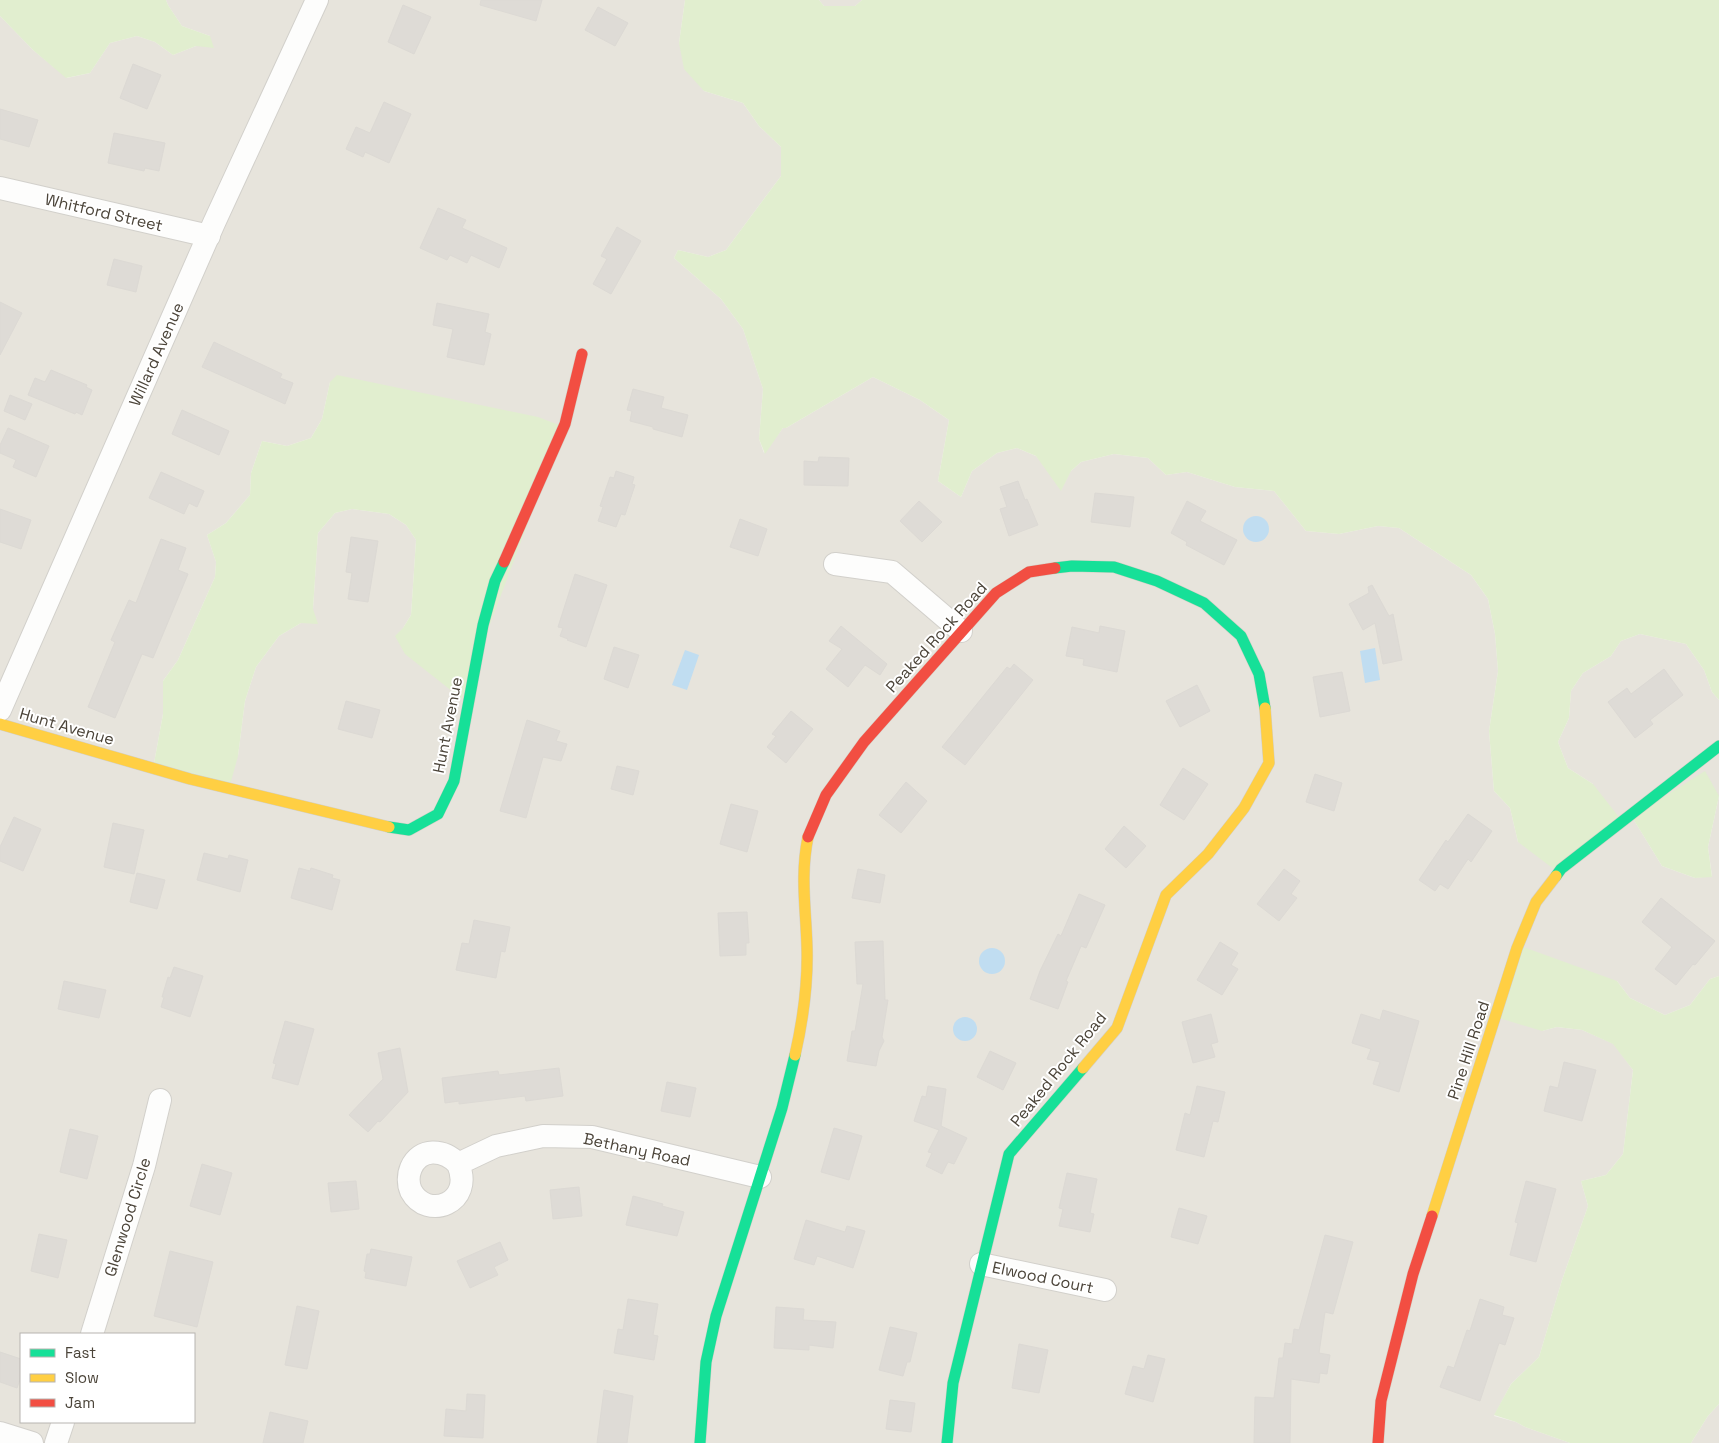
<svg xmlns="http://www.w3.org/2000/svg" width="1719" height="1443" font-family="'Space Grotesk',sans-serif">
<rect width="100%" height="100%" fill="#f4f2ee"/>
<!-- residential -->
<g fill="#e7e4dc" fill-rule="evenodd">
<path d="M 166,0 L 685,0 L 679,43 L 704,91 L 743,103 L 759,126 L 781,147 L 781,176 L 726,250 L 708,257 L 678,250 L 674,258 L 721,299 L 743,329 L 763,389 L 759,439 L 764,453 L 783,428 L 786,428 L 873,377 L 920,400 L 949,420 L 938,481 L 961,497 L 972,471 L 997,453 L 1017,448 L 1071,471 L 1081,462 L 1114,454 L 1148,458 L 1166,475 L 1187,472 L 1235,487 L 1274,491 L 1306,531 L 1339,534 L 1378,526 L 1399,528 L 1471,575 L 1488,599 L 1495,634 L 1498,671 L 1489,731 L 1494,791 L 1510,808 L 1518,842 L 1593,784 L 1568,768 L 1558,742 L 1569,718 L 1571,691 L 1583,673 L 1611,656 L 1621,641 L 1640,634 L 1686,644 L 1704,670 L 1712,692 L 1719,700 L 1719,976 L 1710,979 L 1690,1005 L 1665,1015 L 1630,998 L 1617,981 L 1542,1031 L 1557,1027 L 1582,1030 L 1614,1044 L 1633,1070 L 1623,1154 L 1606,1175 L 1581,1181 L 1588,1206 L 1562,1280 L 1539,1357 L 1511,1384 L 1494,1416 L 1516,1422 L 1525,1427 L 1570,1443 L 0,1443 L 0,16 L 33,50 L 67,78 L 90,73 L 110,43 L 137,36 L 155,42 L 173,55 L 196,46 L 210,36 L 182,26 L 168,5 ZM 330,382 L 526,511 L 403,628 L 411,615 L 416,540 L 406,525 L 389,514 L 352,509 L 335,513 L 318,533 L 313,609 L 301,623 L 279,636 L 256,667 L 245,701 L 238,756 L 154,763 L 163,714 L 163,681 L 178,660 L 215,577 L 216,562 L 207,535 L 226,523 L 250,495 L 251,473 L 262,441 L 287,446 L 311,438 L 322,419 ZM 1719,796 L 1708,847 L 1712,876 L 1695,878 L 1662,866 L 1632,817 ZM 21,1334 L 194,1334 L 194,1422 L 21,1422 Z"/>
<path d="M 819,0 L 862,0 L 855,6 L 824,6 Z"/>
<path d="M 1719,1404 L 1719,1443 L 1691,1443 L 1708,1416 Z"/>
</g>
<!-- green -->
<g fill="#e1eecf">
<path d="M 0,0 L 166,0 L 168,5 L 182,26 L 210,36 L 214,48 L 196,46 L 173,55 L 155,42 L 137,36 L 110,43 L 90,73 L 66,78 L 33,50 L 0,16 Z"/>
<path d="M 685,0 L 819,0 L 824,6 L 855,6 L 862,0 L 1719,0 L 1719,700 L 1712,692 L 1704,670 L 1686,644 L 1640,634 L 1621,641 L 1611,656 L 1583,673 L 1571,691 L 1569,718 L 1558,742 L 1568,768 L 1593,784 L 1622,821 L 1555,870 L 1518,842 L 1510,808 L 1494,791 L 1489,731 L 1498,671 L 1495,634 L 1488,599 L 1471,575 L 1399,528 L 1378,526 L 1339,534 L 1306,531 L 1274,491 L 1235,487 L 1187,472 L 1166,475 L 1148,458 L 1114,454 L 1081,462 L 1071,471 L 1061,491 L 1036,456 L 1017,448 L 997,453 L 972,471 L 961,497 L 938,481 L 949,420 L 920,400 L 873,377 L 786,428 L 783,428 L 765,454 L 759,439 L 763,389 L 743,329 L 721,299 L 674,258 L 678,250 L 708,257 L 726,250 L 781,176 L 781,147 L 759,126 L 743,103 L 704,91 L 684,69 L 679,43 Z"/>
<path d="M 337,375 L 538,417 L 564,427 L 462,699 L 405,654 L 395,636 L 403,628 L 411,615 L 416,540 L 406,525 L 389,514 L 352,509 L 335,513 L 318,533 L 313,609 L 318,624 L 301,623 L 279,636 L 256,667 L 245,701 L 238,756 L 230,785 L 154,763 L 163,714 L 163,681 L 178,660 L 215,577 L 216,562 L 207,535 L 226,523 L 250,495 L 251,473 L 262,441 L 287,446 L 311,438 L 322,419 L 330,382 Z"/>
<path d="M 1705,771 L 1719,796 L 1708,847 L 1712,877 L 1695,878 L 1662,866 L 1632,817 Z"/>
<path d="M 1523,947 L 1617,981 L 1630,998 L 1665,1015 L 1690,1005 L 1710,979 L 1719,976 L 1719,1404 L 1708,1416 L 1691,1443 L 1570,1443 L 1525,1427 L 1516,1422 L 1494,1415 L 1511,1384 L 1539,1357 L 1562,1280 L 1588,1206 L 1581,1181 L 1606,1175 L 1623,1154 L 1633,1070 L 1613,1044 L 1582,1030 L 1557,1027 L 1542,1031 L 1496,1017 Z"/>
</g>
<!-- water -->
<g fill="#c0ddf1">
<circle cx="1256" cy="529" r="13"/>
<path d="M 1375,648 L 1380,680 L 1365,683 L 1360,651 Z"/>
<path d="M 685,650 L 699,655 L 687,690 L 672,685 Z"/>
<circle cx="992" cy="961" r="13"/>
<circle cx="965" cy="1029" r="12"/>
</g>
<!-- building -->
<g fill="#dedbd6" stroke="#dcd9d4">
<path d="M 481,0 L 542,0 L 536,21 L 480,5 Z"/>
<path d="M 403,5 L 431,17 L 414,54 L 388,42 Z"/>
<path d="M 598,7 L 628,23 L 615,46 L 585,30 Z"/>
<path d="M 133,64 L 161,75 L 147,109 L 120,98 Z"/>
<path d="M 384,102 L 411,114 L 389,163 L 365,152 L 363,157 L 346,149 L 356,127 L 370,133 Z"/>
<path d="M 0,109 L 38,120 L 29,147 L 0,139 Z"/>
<path d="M 114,133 L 165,143 L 159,171 L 145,168 L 144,171 L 108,163 Z"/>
<path d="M 438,208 L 466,220 L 462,228 L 507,248 L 499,268 L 471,255 L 467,263 L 450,255 L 447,260 L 420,248 Z"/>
<path d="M 617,227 L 641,241 L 611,294 L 593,284 L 607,259 L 601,256 Z"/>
<path d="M 114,259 L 142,266 L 136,292 L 107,285 Z"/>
<path d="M 0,302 L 22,313 L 0,355 Z"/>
<path d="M 437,303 L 489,314 L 485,332 L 491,334 L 484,365 L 447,357 L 453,329 L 433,325 Z"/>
<path d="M 214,342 L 282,374 L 280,378 L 293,383 L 285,404 L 202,367 Z"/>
<path d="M 51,370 L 87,385 L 86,387 L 92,390 L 82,415 L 76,412 L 75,414 L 28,395 L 35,378 L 45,382 Z"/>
<path d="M 633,389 L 664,397 L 661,408 L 688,415 L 682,437 L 653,429 L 653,427 L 630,421 L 632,411 L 627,410 Z"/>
<path d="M 10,395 L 32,404 L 25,420 L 4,411 Z"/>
<path d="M 182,410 L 229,431 L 219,455 L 172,434 Z"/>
<path d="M 8,428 L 49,446 L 36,477 L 13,467 L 16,460 L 0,453 L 0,445 Z"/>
<path d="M 819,457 L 849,458 L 848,486 L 804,485 L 804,461 L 818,462 Z"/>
<path d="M 616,471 L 634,477 L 632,484 L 635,485 L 625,515 L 621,514 L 616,527 L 598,521 L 603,507 L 600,506 L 610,477 L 614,478 Z"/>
<path d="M 161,472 L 204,491 L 197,507 L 189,503 L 184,514 L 149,498 Z"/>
<path d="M 1018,481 L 1025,500 L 1027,499 L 1038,525 L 1009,536 L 1000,509 L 1007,507 L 1000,487 Z"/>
<path d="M 1095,493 L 1134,497 L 1130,527 L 1091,522 Z"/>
<path d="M 919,501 L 942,522 L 922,542 L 900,521 Z"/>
<path d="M 1187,501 L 1206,511 L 1200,521 L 1237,540 L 1224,565 L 1186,545 L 1187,542 L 1171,533 Z"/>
<path d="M 0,509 L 31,520 L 21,549 L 0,542 Z"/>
<path d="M 740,519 L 767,529 L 758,556 L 730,547 Z"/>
<path d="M 351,537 L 378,541 L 368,602 L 348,599 L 352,573 L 346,572 Z"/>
<path d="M 161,539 L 186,548 L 178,570 L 188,574 L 153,658 L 142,654 L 115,718 L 88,707 L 115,642 L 111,640 L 129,600 L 136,603 Z"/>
<path d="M 575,574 L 607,585 L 586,647 L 567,640 L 568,639 L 560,636 L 563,628 L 558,627 Z"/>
<path d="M 1372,585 L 1389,616 L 1393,614 L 1402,660 L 1383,664 L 1375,623 L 1363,630 L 1349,604 L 1369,593 L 1368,587 Z"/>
<path d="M 841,626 L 887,664 L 880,675 L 865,665 L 848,687 L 826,669 L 842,649 L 829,641 Z"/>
<path d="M 1100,626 L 1125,631 L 1117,672 L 1083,665 L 1084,659 L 1066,656 L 1072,627 L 1099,633 Z"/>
<path d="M 614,647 L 639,655 L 628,688 L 604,679 Z"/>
<path d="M 1014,664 L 1033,680 L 965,765 L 942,747 L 1007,667 L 1010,669 Z"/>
<path d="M 1664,669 L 1683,695 L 1650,720 L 1653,724 L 1635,738 L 1608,702 L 1627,688 L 1631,694 Z"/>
<path d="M 1342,672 L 1350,711 L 1320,717 L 1313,677 Z"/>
<path d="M 1197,685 L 1210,711 L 1180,727 L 1166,701 Z"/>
<path d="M 346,701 L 380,710 L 372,738 L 338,729 Z"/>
<path d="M 791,711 L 813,729 L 786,763 L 767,747 L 776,736 L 772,734 Z"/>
<path d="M 527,720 L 560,731 L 556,741 L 567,744 L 561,761 L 543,757 L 526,818 L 500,811 Z"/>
<path d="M 617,766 L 639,771 L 633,795 L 611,789 Z"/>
<path d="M 1183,768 L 1208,784 L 1184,820 L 1160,805 Z"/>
<path d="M 1315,774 L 1342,783 L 1334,811 L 1306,802 Z"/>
<path d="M 906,782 L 927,801 L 901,833 L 879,815 Z"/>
<path d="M 731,804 L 758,811 L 747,852 L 720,844 Z"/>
<path d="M 1468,814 L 1492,831 L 1471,862 L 1468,859 L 1448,889 L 1440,884 L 1435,891 L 1419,880 L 1446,840 L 1448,842 Z"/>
<path d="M 14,817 L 41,829 L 23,871 L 0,861 L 0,847 Z"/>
<path d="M 113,823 L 144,830 L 134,874 L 104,867 Z"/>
<path d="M 1124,826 L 1146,846 L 1126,868 L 1105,849 Z"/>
<path d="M 204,853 L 228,859 L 229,855 L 248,860 L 240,892 L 197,880 Z"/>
<path d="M 299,868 L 310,871 L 311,868 L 333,875 L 332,878 L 340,880 L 332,910 L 291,898 Z"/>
<path d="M 858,869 L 885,875 L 880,903 L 852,898 Z"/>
<path d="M 1284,869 L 1300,881 L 1291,894 L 1297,898 L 1279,921 L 1257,904 Z"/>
<path d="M 137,873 L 165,880 L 157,909 L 130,902 Z"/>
<path d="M 1079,894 L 1105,905 L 1086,948 L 1081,946 L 1066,981 L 1068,982 L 1058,1009 L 1030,999 L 1040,971 L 1058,934 L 1061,936 Z"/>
<path d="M 1661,898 L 1715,941 L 1695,965 L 1693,964 L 1676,985 L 1655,969 L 1672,947 L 1642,922 Z"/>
<path d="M 747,912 L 749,943 L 746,943 L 746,955 L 720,956 L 718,913 Z"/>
<path d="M 474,920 L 510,927 L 505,952 L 501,951 L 496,978 L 456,970 L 462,943 L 469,944 Z"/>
<path d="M 883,941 L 885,1000 L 888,1000 L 882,1037 L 884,1041 L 879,1051 L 876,1066 L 847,1061 L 852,1031 L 855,1031 L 863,984 L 857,984 L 855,942 Z"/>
<path d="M 1220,942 L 1238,953 L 1231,965 L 1238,969 L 1222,995 L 1197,980 Z"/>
<path d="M 174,967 L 203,976 L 190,1017 L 161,1007 L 164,997 L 162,997 L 168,977 L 170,978 Z"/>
<path d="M 64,981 L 106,990 L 99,1018 L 58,1009 Z"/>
<path d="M 1383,1010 L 1419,1021 L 1399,1092 L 1373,1084 L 1380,1062 L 1367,1059 L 1371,1049 L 1352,1043 L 1361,1014 L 1380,1020 Z"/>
<path d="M 1211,1014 L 1218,1042 L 1211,1044 L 1215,1057 L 1193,1063 L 1182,1022 Z"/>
<path d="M 285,1021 L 314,1029 L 298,1085 L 272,1078 L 276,1064 L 273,1063 Z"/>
<path d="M 400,1048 L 408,1092 L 380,1122 L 378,1121 L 368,1132 L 349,1115 L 383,1079 L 378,1053 Z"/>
<path d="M 990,1051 L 1016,1063 L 1003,1090 L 977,1077 Z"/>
<path d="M 1564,1062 L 1596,1070 L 1582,1121 L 1544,1111 L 1550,1086 L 1558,1088 Z"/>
<path d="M 559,1068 L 563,1096 L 526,1101 L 525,1096 L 459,1104 L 459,1101 L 445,1103 L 442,1078 L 498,1071 L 499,1075 Z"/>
<path d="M 667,1082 L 696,1088 L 690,1117 L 661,1111 Z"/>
<path d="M 928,1086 L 946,1089 L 941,1126 L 967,1138 L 954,1164 L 948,1162 L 942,1174 L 926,1166 L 932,1153 L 928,1152 L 939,1130 L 914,1121 L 922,1096 L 926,1097 Z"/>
<path d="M 1197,1086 L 1225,1092 L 1218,1122 L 1213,1121 L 1204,1157 L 1176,1150 L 1185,1113 L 1190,1115 Z"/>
<path d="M 834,1128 L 862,1136 L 849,1180 L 821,1172 Z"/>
<path d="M 70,1129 L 98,1136 L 87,1179 L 60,1172 Z"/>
<path d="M 202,1164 L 232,1173 L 220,1215 L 190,1206 Z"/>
<path d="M 1067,1173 L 1097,1179 L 1090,1213 L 1094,1214 L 1090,1232 L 1059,1226 L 1063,1209 L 1059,1208 Z"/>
<path d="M 356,1181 L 359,1209 L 331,1212 L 328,1183 Z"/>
<path d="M 1526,1181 L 1556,1189 L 1536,1262 L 1510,1255 L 1518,1223 L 1515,1222 Z"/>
<path d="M 579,1187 L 582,1216 L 553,1219 L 550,1190 Z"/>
<path d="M 633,1196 L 663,1204 L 662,1206 L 684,1212 L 677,1236 L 626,1225 Z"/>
<path d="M 1179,1208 L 1207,1216 L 1198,1244 L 1171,1237 Z"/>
<path d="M 806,1220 L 845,1232 L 847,1226 L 865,1231 L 853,1268 L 817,1256 L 814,1265 L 794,1259 Z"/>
<path d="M 39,1234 L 67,1240 L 58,1278 L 31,1271 Z"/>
<path d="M 1325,1235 L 1353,1242 L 1333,1314 L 1325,1312 L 1319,1353 L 1330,1355 L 1327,1374 L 1320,1373 L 1319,1383 L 1291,1379 L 1290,1443 L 1254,1443 L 1255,1397 L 1274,1398 L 1279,1358 L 1283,1358 L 1285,1343 L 1292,1344 L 1294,1329 L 1299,1330 Z"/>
<path d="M 500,1242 L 508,1260 L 494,1267 L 498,1275 L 470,1288 L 457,1261 Z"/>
<path d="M 371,1249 L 412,1257 L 406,1286 L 365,1278 L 366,1272 L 364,1271 L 367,1254 L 370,1254 Z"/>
<path d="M 170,1251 L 213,1262 L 197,1327 L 154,1316 Z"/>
<path d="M 628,1299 L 658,1304 L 653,1335 L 658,1336 L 654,1360 L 614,1353 L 618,1329 L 623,1330 Z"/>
<path d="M 1480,1299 L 1504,1307 L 1502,1315 L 1514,1318 L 1505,1345 L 1499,1343 L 1480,1401 L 1440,1387 L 1448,1366 L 1454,1368 L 1467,1330 L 1470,1331 Z"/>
<path d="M 297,1306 L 319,1311 L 307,1369 L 285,1365 Z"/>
<path d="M 776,1307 L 804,1309 L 803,1320 L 836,1322 L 833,1348 L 809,1345 L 809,1350 L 774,1348 Z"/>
<path d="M 890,1327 L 917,1333 L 910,1362 L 907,1362 L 903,1376 L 879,1370 Z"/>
<path d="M 1019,1344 L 1048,1350 L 1039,1393 L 1012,1388 Z"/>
<path d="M 0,1352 L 21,1359 L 21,1377 L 17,1388 L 0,1382 Z"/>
<path d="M 1148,1355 L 1165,1359 L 1153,1402 L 1125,1394 L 1133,1366 L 1144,1369 Z"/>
<path d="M 604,1390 L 633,1396 L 627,1443 L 597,1443 Z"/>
<path d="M 467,1394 L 485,1395 L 483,1438 L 444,1436 L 446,1409 L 466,1411 Z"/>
<path d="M 890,1400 L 915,1403 L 911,1432 L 886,1429 Z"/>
<path d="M 270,1412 L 308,1421 L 303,1443 L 263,1443 Z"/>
</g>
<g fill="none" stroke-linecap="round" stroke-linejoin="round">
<!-- street casing -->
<g stroke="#d2d0cb" stroke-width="24">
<g id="street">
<path d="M 0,188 L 209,236"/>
<path d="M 835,564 L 892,572 L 961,631"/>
<path d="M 0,710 L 214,223 L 317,0"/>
<path d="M 458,1164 C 475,1203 427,1221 411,1191 C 408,1184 408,1175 411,1168 C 420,1147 444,1149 458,1164 L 496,1146 L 543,1136 L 592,1137 L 760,1177"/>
<path d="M 981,1264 L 1105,1290"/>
<path d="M 92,1334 L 144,1166 L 160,1100"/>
<path d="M 0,1433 L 32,1443"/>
<path d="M 56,1443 L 63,1422"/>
</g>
</g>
<!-- fast casing -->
<g stroke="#d3cfc5" stroke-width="12">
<g id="fast">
<path d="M 1055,568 L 1072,566 L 1114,567 L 1157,581 L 1204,603 L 1241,636 L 1259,674 L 1265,708"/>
<path d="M 389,827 L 409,830 L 438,814 L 454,781 L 483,625 L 495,581 L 504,562"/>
<path d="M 1556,876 L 1561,869 L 1719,746"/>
<path d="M 700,1443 L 706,1362 L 716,1316 L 782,1108 L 795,1055"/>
<path d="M 947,1443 L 953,1383 L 1009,1154 L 1083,1068"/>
</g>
</g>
<!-- slow casing -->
<g stroke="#d3cfc5" stroke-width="12">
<g id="slow">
<path d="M 0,724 L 190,779 L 389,827"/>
<path d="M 795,1055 C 803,1020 808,985 807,948 C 806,909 800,876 808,837"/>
<path d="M 1083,1068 L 1117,1028 L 1166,895 L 1208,854 L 1244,808 L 1269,763 L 1265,708"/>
<path d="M 1432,1216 L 1517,948 L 1536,902 L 1556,876"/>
</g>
</g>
<!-- jam casing -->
<g stroke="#d3cfc5" stroke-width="12">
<g id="jam">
<path d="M 504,562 L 565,424 L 582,354"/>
<path d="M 808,837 L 826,795 L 864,742 L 996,593 L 1029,572 L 1055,568"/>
<path d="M 1378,1443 L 1381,1401 L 1413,1274 L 1432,1216"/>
</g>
</g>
<!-- street -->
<use href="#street" stroke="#fdfdfc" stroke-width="22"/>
<!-- fast -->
<use href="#fast" stroke="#16e098" stroke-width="11"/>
<!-- slow -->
<use href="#slow" stroke="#ffcf43" stroke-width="11"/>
<!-- jam -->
<use href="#jam" stroke="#f24e42" stroke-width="11"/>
</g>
<g text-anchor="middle" stroke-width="4" stroke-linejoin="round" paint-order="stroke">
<!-- street labels -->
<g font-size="16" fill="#4b4439" stroke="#fff">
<text transform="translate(104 212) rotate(13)" y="6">Whitford Street</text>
<text transform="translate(156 354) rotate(-66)" y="6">Willard Avenue</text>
<text transform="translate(936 637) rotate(-48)" y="6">Peaked Rock Road</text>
<text transform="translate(447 725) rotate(-79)" y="6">Hunt Avenue</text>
<text transform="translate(67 726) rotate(16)" y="6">Hunt Avenue</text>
<text transform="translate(1468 1050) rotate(-72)" y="6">Pine Hill Road</text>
<text transform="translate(1058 1069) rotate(-51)" y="6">Peaked Rock Road</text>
<text transform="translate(637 1149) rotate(12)" y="6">Bethany Road</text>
<text transform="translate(127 1217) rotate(-73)" y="6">Glenwood Circle</text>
<text transform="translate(1043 1277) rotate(12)" y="6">Elwood Court</text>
</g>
</g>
<!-- legend -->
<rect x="20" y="1333" width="175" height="90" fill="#ffffff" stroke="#b7b4b0"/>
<rect x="30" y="1349" width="25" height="8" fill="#16e098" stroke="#b7b4b0"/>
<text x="65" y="1358" font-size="15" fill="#4b4439">Fast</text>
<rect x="30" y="1374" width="25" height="8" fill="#ffcf43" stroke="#b7b4b0"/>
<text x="65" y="1383" font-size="15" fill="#4b4439">Slow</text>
<rect x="30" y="1399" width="25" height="8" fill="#f24e42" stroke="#b7b4b0"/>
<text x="65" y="1408" font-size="15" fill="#4b4439">Jam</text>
</svg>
